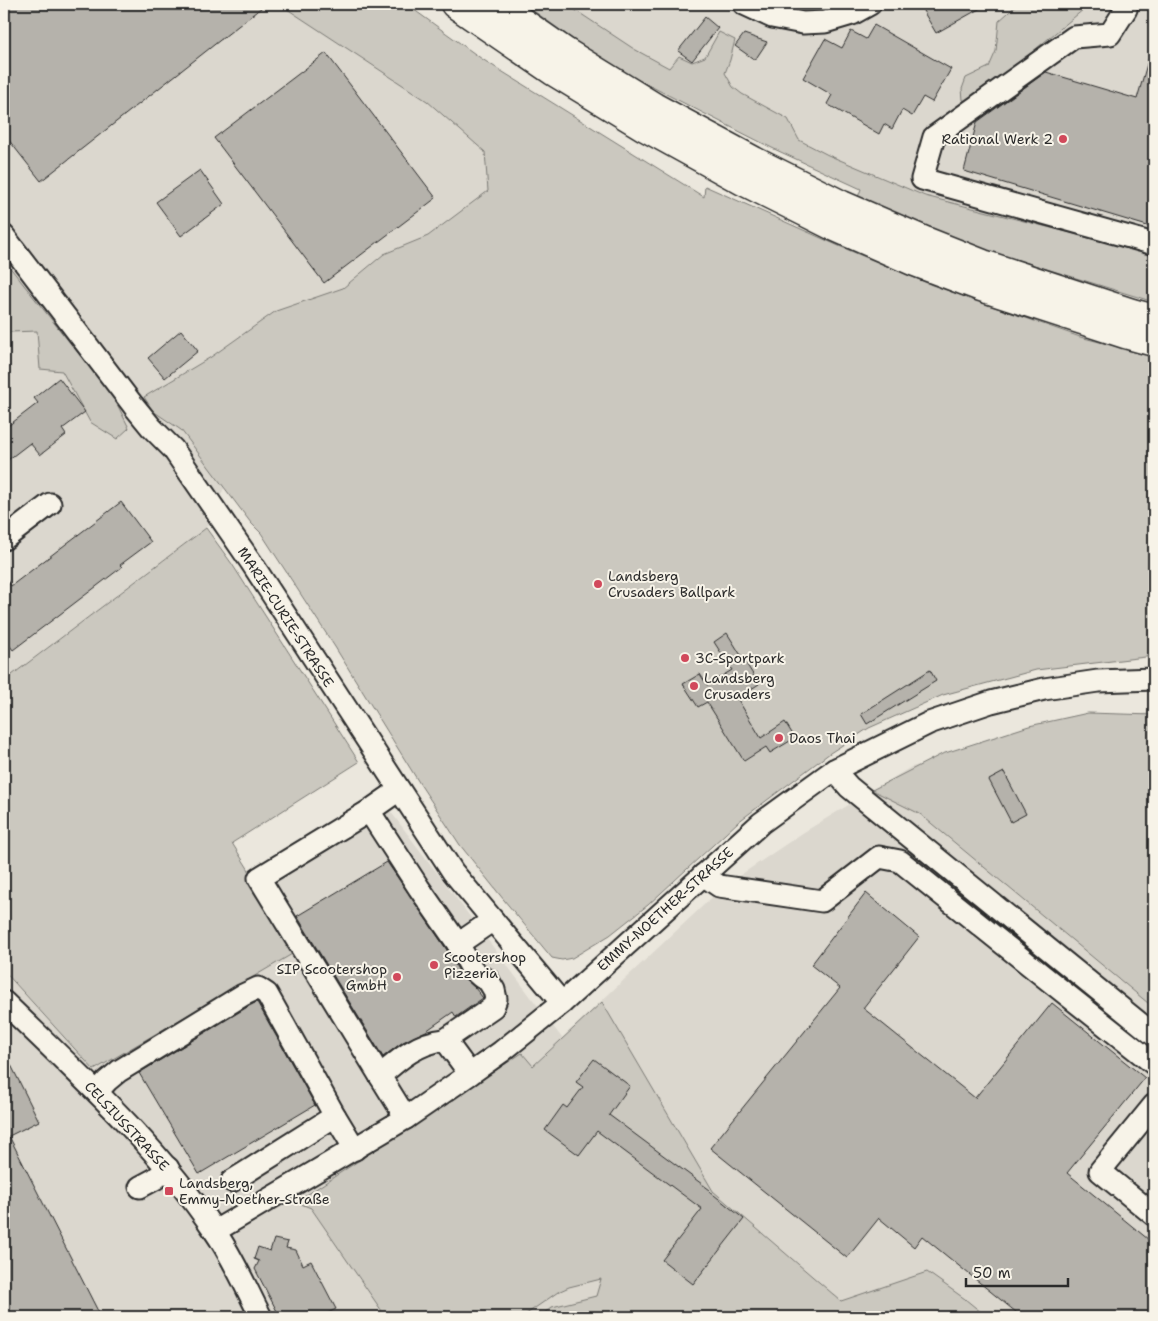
<svg xmlns="http://www.w3.org/2000/svg" width="1158" height="1321" font-family="'Shantell Sans',sans-serif">
<rect width="100%" height="100%" fill="#ebe7dd"/>
<filter id="ink" filterUnits="userSpaceOnUse"><feTurbulence type="fractalNoise" baseFrequency=".02" numOctaves="2"/><feDisplacementMap in="SourceGraphic" scale="10" xChannelSelector="R" yChannelSelector="G"/><feConvolveMatrix kernelMatrix="1 2 1 2 8 2 1 2 1" color-interpolation-filters="sRGB"/></filter>
<g filter="url(#ink)">
<!-- built -->
<g fill="#dbd7ce">
<path d="M 4,4 L 283,4 L 282,5 L 550,176 L 224,488 L 206,528 L 4,681 Z"/>
<path d="M 524,4 L 1154,4 L 1154,254 L 925,196 L 873,174 L 772,148 Z"/>
<path d="M 1151,712 L 1154,719 L 1154,1317 L 4,1317 L 4,972 L 94,1070 L 252,872 L 378,795 L 562,1038 L 723,887 L 804,832 L 911,767 Z"/>
</g>
<!-- green -->
<g fill="#cbc8bf" stroke="#7b7a75">
<path d="M 283,4 L 406,4 L 482,59 L 704,197 L 705,186 L 839,246 L 932,285 L 1080,337 L 1154,356 L 1154,656 L 1036,670 L 943,695 L 869,728 L 830,753 L 738,822 L 648,905 L 610,935 L 572,958 L 562,960 L 552,958 L 504,900 L 460,845 L 420,784 L 335,647 L 261,533 L 251,523 L 181,430 L 153,411 L 144,397 L 211,357 L 276,311 L 343,288 L 384,254 L 428,236 L 488,191 L 485,152 L 427,101 L 281,5 Z"/>
<path d="M 524,4 L 566,4 L 634,49 L 669,68 L 679,56 L 692,62 L 705,57 L 719,32 L 735,40 L 730,60 L 725,73 L 733,87 L 742,94 L 788,119 L 799,140 L 828,155 L 925,196 L 1154,254 L 1154,302 L 936,235 L 858,197 L 861,189 L 772,148 L 609,65 Z"/>
<path d="M 1018,4 L 1090,4 L 972,102 L 963,100 L 962,89 L 966,78 L 989,67 L 996,51 L 999,21 Z"/>
<path d="M 4,260 L 114,398 L 129,428 L 117,439 L 90,422 L 62,371 L 40,369 L 37,331 L 10,332 L 4,339 Z"/>
<path d="M 206,528 L 232,564 L 359,762 L 232,843 L 299,950 L 94,1070 L 4,971 L 4,681 Z"/>
<path d="M 1088,713 L 1154,715 L 1154,1008 L 920,814 L 872,790 L 942,754 L 1029,726 Z"/>
<path d="M 602,1002 L 713,1191 L 841,1301 L 927,1272 L 965,1299 L 987,1317 L 539,1317 L 552,1307 L 596,1296 L 601,1279 L 569,1287 L 558,1292 L 522,1317 L 386,1317 L 311,1208 L 301,1204 L 299,1200 L 522,1053 L 533,1066 Z"/>
</g>
<!-- building -->
<g fill="#b5b2ab" stroke="#2b2b2b">
<path d="M 4,4 L 266,4 L 41,181 L 4,134 Z"/>
<path d="M 919,4 L 988,4 L 936,33 Z"/>
<path d="M 705,17 L 718,28 L 692,61 L 678,51 Z"/>
<path d="M 874,25 L 951,69 L 932,102 L 923,97 L 912,116 L 902,110 L 892,129 L 884,124 L 879,134 L 827,104 L 832,95 L 803,78 L 825,39 L 842,48 L 851,31 L 866,39 Z"/>
<path d="M 744,34 L 767,42 L 755,60 L 735,46 Z"/>
<path d="M 1151,50 L 1154,51 L 1154,228 L 964,171 L 977,122 L 1046,72 L 1137,99 Z"/>
<path d="M 326,53 L 436,198 L 324,283 L 214,138 Z"/>
<path d="M 200,170 L 224,204 L 181,236 L 156,202 Z"/>
<path d="M 181,330 L 198,351 L 165,378 L 148,358 Z"/>
<path d="M 59,378 L 85,412 L 62,429 L 66,435 L 40,455 L 30,443 L 4,463 L 4,429 L 38,403 L 34,398 Z"/>
<path d="M 121,502 L 151,542 L 120,565 L 122,567 L 13,650 L 4,638 L 4,576 L 11,586 Z"/>
<path d="M 727,633 L 759,684 L 737,698 L 761,738 L 785,722 L 795,738 L 770,753 L 766,747 L 744,761 L 707,702 L 698,707 L 683,684 L 700,674 L 707,685 L 732,670 L 714,642 Z"/>
<path d="M 930,670 L 936,681 L 867,724 L 861,714 Z"/>
<path d="M 1004,772 L 1026,814 L 1011,822 L 989,780 Z"/>
<path d="M 387,862 L 447,950 L 461,975 L 475,988 L 483,998 L 456,1017 L 453,1012 L 426,1031 L 403,1042 L 383,1057 L 297,916 Z"/>
<path d="M 866,893 L 919,937 L 863,1008 L 975,1098 L 1052,1003 L 1145,1078 L 1067,1173 L 1154,1244 L 1154,1317 L 1022,1317 L 922,1236 L 914,1247 L 879,1218 L 847,1258 L 710,1148 L 840,988 L 811,965 Z"/>
<path d="M 257,1002 L 315,1105 L 199,1174 L 139,1073 L 249,1006 Z"/>
<path d="M 4,1051 L 39,1121 L 9,1136 L 101,1317 L 4,1317 Z"/>
<path d="M 594,1059 L 630,1086 L 609,1115 L 710,1190 L 709,1191 L 744,1219 L 693,1284 L 662,1260 L 702,1209 L 597,1131 L 579,1155 L 545,1130 L 563,1105 L 567,1108 L 583,1087 L 576,1082 Z"/>
<path d="M 274,1239 L 288,1242 L 286,1248 L 296,1250 L 303,1265 L 311,1261 L 336,1309 L 320,1317 L 280,1317 L 255,1269 L 259,1261 L 254,1259 L 258,1247 L 270,1251 Z"/>
</g>
<g fill="none" stroke-linecap="round" stroke-linejoin="round">
<!-- minor casing -->
<g stroke="#2b2b2b" stroke-width="25">
<g id="minor">
<path d="M 744,4 L 772,17 L 803,23 L 825,22 L 852,14 L 870,4"/>
<path d="M 1123,4 L 1126,9 L 1110,34 L 1074,37 L 934,137 L 922,179 L 1154,244"/>
<path d="M 4,236 L 133,405 L 151,427 L 173,449 L 251,562 L 453,872 L 562,1003"/>
<path d="M 4,539 L 50,504"/>
<path d="M 834,770 L 849,787 L 1154,1035"/>
<path d="M 399,790 L 369,811 L 419,888 L 458,944 L 493,920"/>
<path d="M 369,811 L 259,878 L 380,1076"/>
<path d="M 703,875 L 719,886 L 822,901 L 879,857 L 900,861 L 1047,979 L 1154,1064"/>
<path d="M 458,944 L 472,969 L 481,977 L 488,980 L 494,990 L 496,999 L 493,1007 L 445,1040 L 470,1074"/>
<path d="M 4,1002 C 78,1074 156,1144 214,1230 C 233,1257 246,1288 261,1317"/>
<path d="M 97,1092 L 107,1081 L 119,1071 L 243,995 L 258,988 L 267,994 L 335,1116 L 232,1181"/>
<path d="M 1154,1105 L 1100,1171 L 1154,1215"/>
<path d="M 335,1116 L 355,1149"/>
<path d="M 406,1118 L 380,1076 C 399,1059 419,1042 445,1040"/>
<path d="M 140,1187 L 155,1179 L 168,1168"/>
<path d="M 215,1231 L 406,1118 L 470,1074 L 501,1052 L 562,1003 L 761,823 L 834,770 L 929,723 L 991,702 L 1044,689 L 1098,681 L 1154,679"/>
</g>
</g>
<!-- highway casing -->
<g stroke="#2b2b2b" stroke-width="31">
<g id="highway">
<path d="M 455,4 L 553,71 L 645,127 L 743,181 L 833,226 L 915,262 L 981,287 L 1125,334 L 1154,342"/>
<path d="M 496,4 L 565,52 L 654,107 L 754,161 L 842,205 L 925,241 L 983,264 L 1132,313 L 1154,319"/>
</g>
</g>
<!-- minor -->
<use href="#minor" stroke="#f7f3e8" stroke-width="21"/>
<!-- highway -->
<use href="#highway" stroke="#f7f3e8" stroke-width="28"/>
</g>
</g>
<!-- markers -->
<g fill="#d1495b" stroke="#f7f3e8" stroke-width="2">
<circle cx="1063" cy="139" r="5"/>
<circle cx="598" cy="584" r="5"/>
<circle cx="685" cy="658" r="5"/>
<circle cx="694" cy="686" r="5"/>
<circle cx="779" cy="738" r="5"/>
<circle cx="434" cy="965" r="5"/>
<circle cx="397" cy="977" r="5"/>
<rect x="164" y="1186" width="10" height="10" rx="2.5"/>
</g>
<g text-anchor="middle" stroke-width="4" stroke-linejoin="round" paint-order="stroke">
<!-- poi labels -->
<g font-size="14" fill="#2b2b2b" stroke="#f7f3e8" text-anchor="start">
<text x="1053" y="144" text-anchor="end">Rational Werk 2</text>
<text x="608" y="581">Landsberg<tspan x="608" dy="16">Crusaders Ballpark</tspan></text>
<text x="695" y="663">3C-Sportpark</text>
<text x="704" y="683">Landsberg<tspan x="704" dy="16">Crusaders</tspan></text>
<text x="789" y="743">Daos Thai</text>
<text x="444" y="962">Scootershop<tspan x="444" dy="16">Pizzeria</tspan></text>
<text x="387" y="974" text-anchor="end">SIP Scootershop<tspan x="387" dy="16">GmbH</tspan></text>
<text x="179" y="1188">Landsberg,<tspan x="179" dy="16">Emmy-Noether-Straße</tspan></text>
</g>
<!-- street labels -->
<g font-size="14" fill="#2b2b2b" stroke="#f7f3e8">
<text transform="translate(286 617) rotate(57)" y="5">MARIE-CURIE-STRASSE</text>
<text transform="translate(665 909) rotate(-42)" y="5">EMMY-NOETHER-STRASSE</text>
<text transform="translate(127 1126) rotate(47)" y="5">CELSIUSSTRASSE</text>
</g>
</g>
<!-- margin -->
<rect width="1158" height="1321" fill="none" stroke="#f7f3e8" stroke-width="20"/>
<rect x="10" y="10" width="1138" height="1301" fill="none" stroke="#2b2b2b" stroke-width="2" filter="url(#ink)"/>
<!-- scale -->
<path d="M966 1278v8h102v-8" fill="none" stroke="#2b2b2b" stroke-width="2.5"/>
<text x="973" y="1278" font-size="15" fill="#2b2b2b" stroke="#f7f3e8" stroke-width="4" paint-order="stroke">50 m</text>
</svg>
